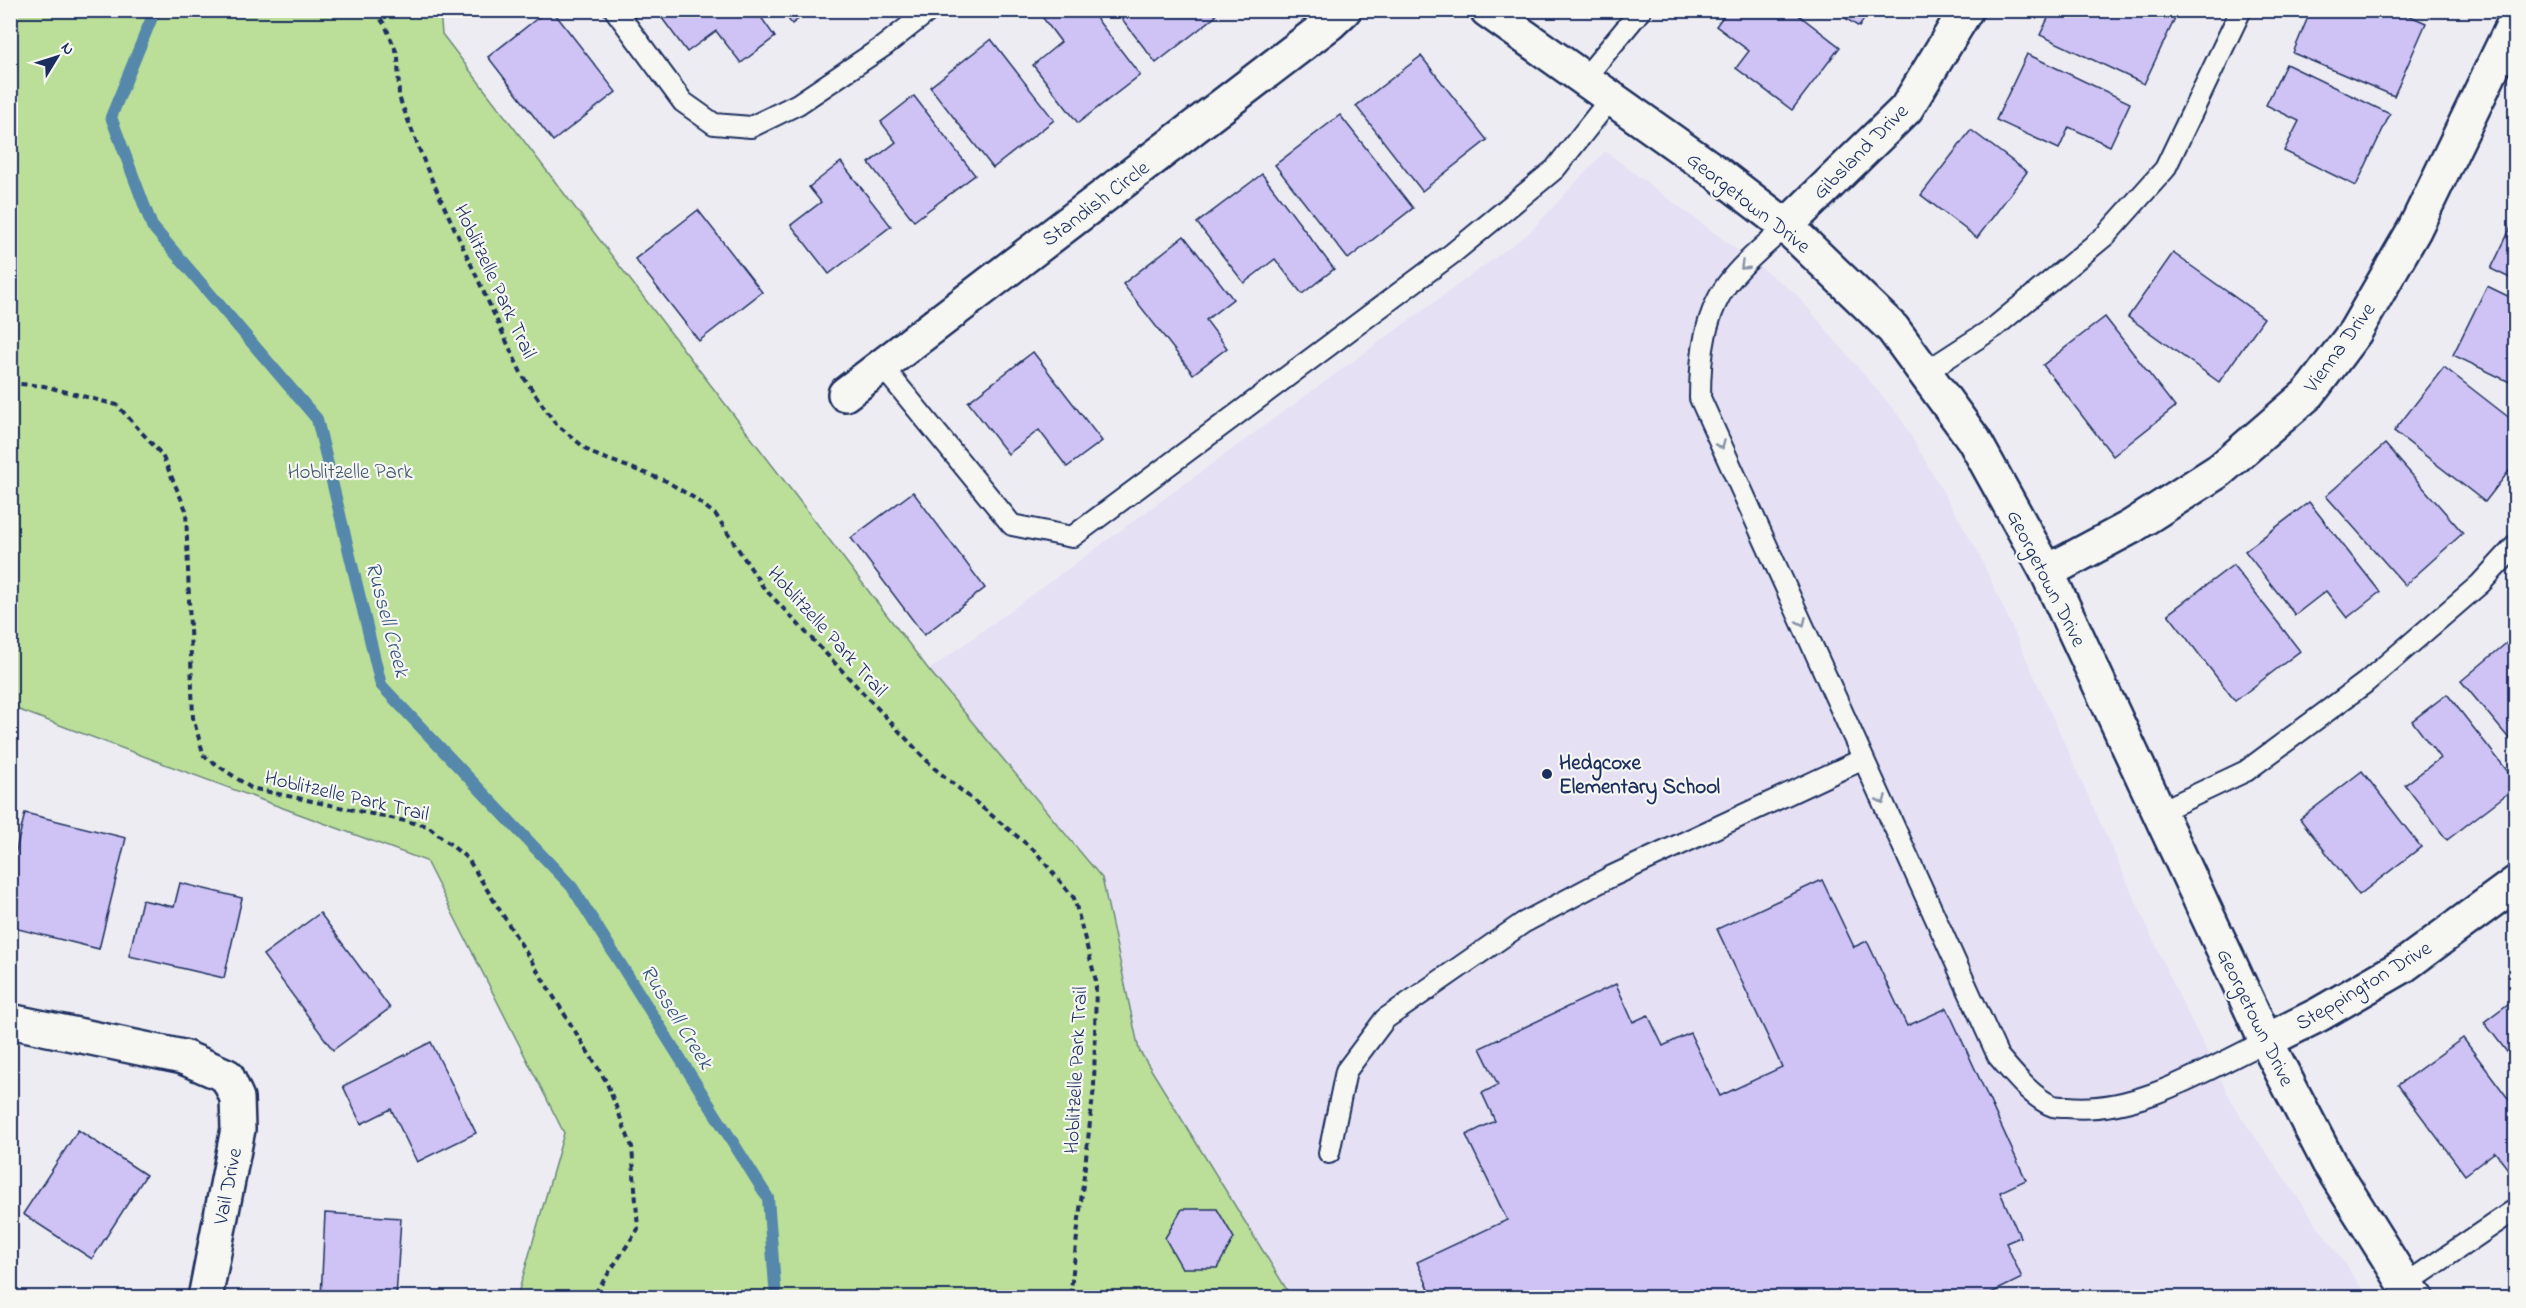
<svg xmlns="http://www.w3.org/2000/svg" width="2526" height="1308" font-family="'Indie Flower',sans-serif">
<rect width="100%" height="100%" fill="#eeecf3"/>
<filter id="ink" filterUnits="userSpaceOnUse"><feTurbulence type="fractalNoise" baseFrequency=".0167" numOctaves="2"/><feDisplacementMap in="SourceGraphic" scale="12" xChannelSelector="R" yChannelSelector="G"/><feConvolveMatrix kernelMatrix="1 2 1 2 8 2 1 2 1" color-interpolation-filters="sRGB"/></filter>
<g filter="url(#ink)">
<!-- built -->
<path fill="#e5e0f4" d="M 1605,151 L 1796,294 L 1900,417 L 1979,554 L 2176,990 L 2235,1108 L 2368,1297 L 1289,1297 L 1287,1290 L 1139,1050 L 1102,878 L 929,670 L 1529,233 Z"/>
<!-- green -->
<path fill="#bbdf99" stroke="#6b877c" stroke-width="1.5" d="M 10,11 L 440,11 L 442,34 L 929,670 L 1102,878 L 1139,1050 L 1287,1290 L 1289,1297 L 517,1297 L 564,1133 L 426,861 L 11,707 Z"/>
<g fill="none" stroke-linecap="round" stroke-linejoin="round">
<!-- stream -->
<path stroke="#58a" stroke-width="12" d="M 155,10 L 111,117 L 152,226 L 317,419 L 381,685 L 572,887 L 768,1198 L 776,1298"/>
</g>
<!-- building -->
<g fill="#cfc3f5" stroke="#1b2f5e" stroke-width="1.5">
<path d="M 548,10 L 552,10 L 616,92 L 553,141 L 488,57 Z"/>
<path d="M 656,10 L 756,10 L 775,37 L 741,63 L 716,31 L 687,52 Z"/>
<path d="M 781,10 L 810,10 L 792,24 Z"/>
<path d="M 1037,10 L 1090,10 L 1140,75 L 1078,123 L 1033,65 L 1061,42 Z"/>
<path d="M 1115,10 L 1212,10 L 1216,16 L 1156,63 Z"/>
<path d="M 1728,10 L 1792,10 L 1840,47 L 1792,110 L 1736,68 L 1749,51 L 1716,26 Z"/>
<path d="M 1833,10 L 1870,10 L 1859,27 Z"/>
<path d="M 2052,10 L 2169,10 L 2177,14 L 2144,84 L 2040,35 Z"/>
<path d="M 2311,10 L 2396,10 L 2426,23 L 2394,96 L 2293,53 Z"/>
<path d="M 991,39 L 1054,120 L 993,168 L 930,87 Z"/>
<path d="M 2027,54 L 2130,103 L 2110,146 L 2069,127 L 2059,149 L 1996,120 Z"/>
<path d="M 1421,56 L 1487,140 L 1422,191 L 1356,106 Z"/>
<path d="M 2286,64 L 2390,114 L 2356,186 L 2284,151 L 2299,121 L 2266,105 Z"/>
<path d="M 914,96 L 975,175 L 914,221 L 869,163 L 896,142 L 881,122 Z"/>
<path d="M 1340,115 L 1413,208 L 1348,259 L 1275,165 Z"/>
<path d="M 1971,130 L 2027,172 L 1977,238 L 1921,195 Z"/>
<path d="M 841,162 L 891,226 L 829,274 L 791,225 L 821,202 L 809,187 Z"/>
<path d="M 1262,174 L 1334,269 L 1302,294 L 1275,259 L 1244,283 L 1197,223 Z"/>
<path d="M 698,210 L 762,292 L 699,341 L 635,259 Z"/>
<path d="M 2516,217 L 2516,281 L 2491,269 Z"/>
<path d="M 1184,236 L 1233,299 L 1206,320 L 1227,348 L 1193,374 L 1123,284 Z"/>
<path d="M 2173,253 L 2264,318 L 2219,382 L 2128,317 Z"/>
<path d="M 2487,286 L 2516,300 L 2516,385 L 2453,355 Z"/>
<path d="M 2105,317 L 2175,407 L 2113,456 L 2043,365 Z"/>
<path d="M 1033,352 L 1102,441 L 1067,467 L 1039,430 L 1008,454 L 968,402 Z"/>
<path d="M 2444,367 L 2516,423 L 2516,462 L 2485,502 L 2394,431 Z"/>
<path d="M 2385,444 L 2463,533 L 2405,585 L 2326,496 Z"/>
<path d="M 913,492 L 985,588 L 924,635 L 851,538 Z"/>
<path d="M 2309,502 L 2380,592 L 2347,618 L 2326,591 L 2295,615 L 2245,551 Z"/>
<path d="M 2233,565 L 2300,651 L 2235,701 L 2168,614 Z"/>
<path d="M 2516,635 L 2516,747 L 2461,681 Z"/>
<path d="M 2447,694 L 2516,782 L 2516,787 L 2447,840 L 2405,785 L 2440,758 L 2412,721 Z"/>
<path d="M 2362,771 L 2421,847 L 2359,895 L 2300,819 Z"/>
<path d="M 25,813 L 126,838 L 99,949 L 10,927 L 10,875 Z"/>
<path d="M 1822,880 L 1854,947 L 1867,941 L 1907,1026 L 1947,1008 L 2026,1180 L 2000,1192 L 2020,1237 L 2006,1243 L 2022,1278 L 1981,1298 L 1433,1298 L 1417,1262 L 1507,1220 L 1466,1135 L 1495,1121 L 1482,1093 L 1498,1085 L 1480,1048 L 1616,984 L 1633,1022 L 1648,1015 L 1663,1046 L 1690,1033 L 1720,1096 L 1782,1067 L 1717,929 Z"/>
<path d="M 180,883 L 242,898 L 224,978 L 129,956 L 142,900 L 174,907 Z"/>
<path d="M 320,913 L 390,1008 L 333,1050 L 263,955 Z"/>
<path d="M 2516,998 L 2516,1064 L 2484,1022 Z"/>
<path d="M 2463,1038 L 2516,1109 L 2516,1180 L 2495,1152 L 2465,1175 L 2398,1085 Z"/>
<path d="M 431,1042 L 476,1133 L 417,1162 L 391,1109 L 361,1124 L 343,1086 Z"/>
<path d="M 78,1130 L 146,1175 L 92,1259 L 23,1214 Z"/>
<path d="M 1182,1209 L 1217,1209 L 1234,1238 L 1217,1268 L 1182,1268 L 1165,1238 Z"/>
<path d="M 325,1213 L 401,1218 L 396,1298 L 321,1298 Z"/>
</g>
<g fill="none" stroke-linecap="round" stroke-linejoin="round">
<!-- lane casing -->
<g stroke="#1b2f5e" stroke-width="24">
<g id="lane">
<path d="M 615,10 L 683,102 L 714,124 L 751,127 L 798,104 L 884,46 L 930,10"/>
<path d="M 1584,79 L 1641,10"/>
<path d="M 1786,226 C 1768,243 1747,259 1732,278 C 1704,311 1700,357 1700,398 L 1998,1056 C 2012,1072 2032,1098 2053,1106 C 2057,1107 2063,1107 2067,1107 C 2136,1114 2206,1070 2266,1041"/>
<path d="M 882,366 L 1012,525 L 1072,537 L 1453,253 L 1555,169 L 1611,98"/>
<path d="M 1924,373 L 1995,327 L 2106,235 L 2165,169 L 2241,10"/>
<path d="M 2159,812 L 2246,771 L 2365,683 L 2480,584 L 2516,545"/>
<path d="M 1329,1153 L 1346,1071 L 1385,1019 L 1523,923 L 1610,877 L 1863,759"/>
<path d="M 2406,1284 L 2516,1209"/>
</g>
</g>
<!-- street casing -->
<g stroke="#1b2f5e" stroke-width="38">
<g id="street">
<path d="M 1786,226 L 1906,109 L 1966,10"/>
<path d="M 845,394 L 1329,24 L 1344,10"/>
<path d="M 2047,572 L 2131,527 L 2220,470 L 2309,393 L 2355,332 L 2414,230 L 2516,19"/>
<path d="M 10,1021 L 183,1057 L 227,1076 L 237,1098 L 238,1129 L 205,1298"/>
<path d="M 2266,1041 L 2318,1015 L 2403,966 L 2516,883"/>
</g>
</g>
<!-- secondary casing -->
<g stroke="#1b2f5e" stroke-width="38">
<path id="secondary" d="M 1487,10 L 1717,173 L 1786,226 L 1893,329 L 1974,440 L 2047,572 L 2266,1041 L 2329,1163 L 2401,1278 L 2417,1298"/>
</g>
<!-- path -->
<g stroke="#1b2f5e" stroke-width="4" stroke-dasharray="6 4.5" stroke-linecap="butt">
<path d="M 375,10 L 386,27 L 398,56 L 399,97 L 427,169 L 522,375 L 555,423 L 591,453 L 666,481 L 694,498 L 716,515 L 763,587 L 934,768 L 1035,851 L 1074,898 L 1096,981 L 1094,1087 L 1070,1298"/>
<path d="M 10,383 L 44,386 L 117,405 L 162,455 L 186,510 L 193,718 L 204,756 L 251,788 L 428,826 L 468,859 L 606,1081 L 632,1147 L 638,1229 L 598,1289 L 589,1298"/>
</g>
<!-- lane -->
<use href="#lane" stroke="#f6f6f2" stroke-width="20"/>
<!-- street -->
<use href="#street" stroke="#f6f6f2" stroke-width="33"/>
<!-- secondary -->
<use href="#secondary" stroke="#f6f6f2" stroke-width="33"/>
</g>
<!-- one-way arrows -->
<defs><path id="oneway-chevron" d="M-2-3.5L2.5 0L-2 3.5" fill="none" stroke-width="1.6" stroke-linecap="round" stroke-linejoin="round" transform="scale(1.5)"/></defs>
<g stroke="#8892a8">
<use href="#oneway-chevron" transform="translate(1744 266) rotate(136)"/>
<use href="#oneway-chevron" transform="translate(1721 445) rotate(66)"/>
<use href="#oneway-chevron" transform="translate(1802 622) rotate(66)"/>
<use href="#oneway-chevron" transform="translate(1882 800) rotate(66)"/>
</g>
</g>
<!-- markers -->
<circle fill="#1b2f5e" stroke="#f6f6f2" stroke-width="2" cx="1547" cy="774" r="6"/>
<g text-anchor="middle" stroke-width="4.5" stroke-linejoin="round" paint-order="stroke">
<!-- street labels -->
<g font-size="21" fill="#1b2f5e" stroke="#f6f6f2">
<text transform="translate(1860 151) rotate(-45)" y="7">Gibsland Drive</text>
<text transform="translate(1749 202) rotate(38)" y="7">Georgetown Drive</text>
<text transform="translate(1095 203) rotate(-37)" y="7">Standish Circle</text>
<text transform="translate(496 281) rotate(65)" y="7">Hoblitzelle Park Trail</text>
<text transform="translate(2339 347) rotate(-54)" y="7">Vienna Drive</text>
<text transform="translate(2047 578) rotate(63)" y="7">Georgetown Drive</text>
<text transform="translate(828 631) rotate(48)" y="7">Hoblitzelle Park Trail</text>
<text transform="translate(347 795) rotate(13)" y="7">Hoblitzelle Park Trail</text>
<text transform="translate(2363 985) rotate(-31)" y="7">Steppington Drive</text>
<text transform="translate(2256 1017) rotate(64)" y="7">Georgetown Drive</text>
<text transform="translate(1075 1070) rotate(-87)" y="7">Hoblitzelle Park Trail</text>
<text transform="translate(227 1186) rotate(-79)" y="7">Vail Drive</text>
</g>
<!-- park labels -->
<g font-size="21" fill="#435b6d" stroke="#f6f6f2">
<text x="350" y="478">Hoblitzelle Park</text>
</g>
<!-- poi labels -->
<g font-size="21" font-weight="bold" fill="#1b2f5e" stroke="#f6f6f2" text-anchor="start">
<text x="1559" y="769">Hedgcoxe<tspan x="1559" dy="24">Elementary School</tspan></text>
</g>
<!-- water labels -->
<g font-size="22" font-style="italic" fill="#33547e" stroke="#f6f6f2">
<text transform="translate(389 619) rotate(75)" y="8">Russell Creek</text>
<text transform="translate(678 1016) rotate(58)" y="8">Russell Creek</text>
</g>
</g>
<!-- margin -->
<rect width="2526" height="1308" fill="none" stroke="#f6f6f2" stroke-width="36"/>
<rect x="18" y="18" width="2490" height="1272" fill="none" stroke="#1b2f5e" stroke-width="2" filter="url(#ink)"/>
<!-- north arrow -->
<g transform="translate(57 57) rotate(52)" stroke="#f6f6f2" stroke-width="4.5" paint-order="stroke">
<path d="M0-4.5L10 22L0 15L-10 22Z" fill="#1b2f5e"/>
<text y="-9" font-size="16" font-weight="bold" text-anchor="middle" fill="#1b2f5e">N</text>
</g>
</svg>
